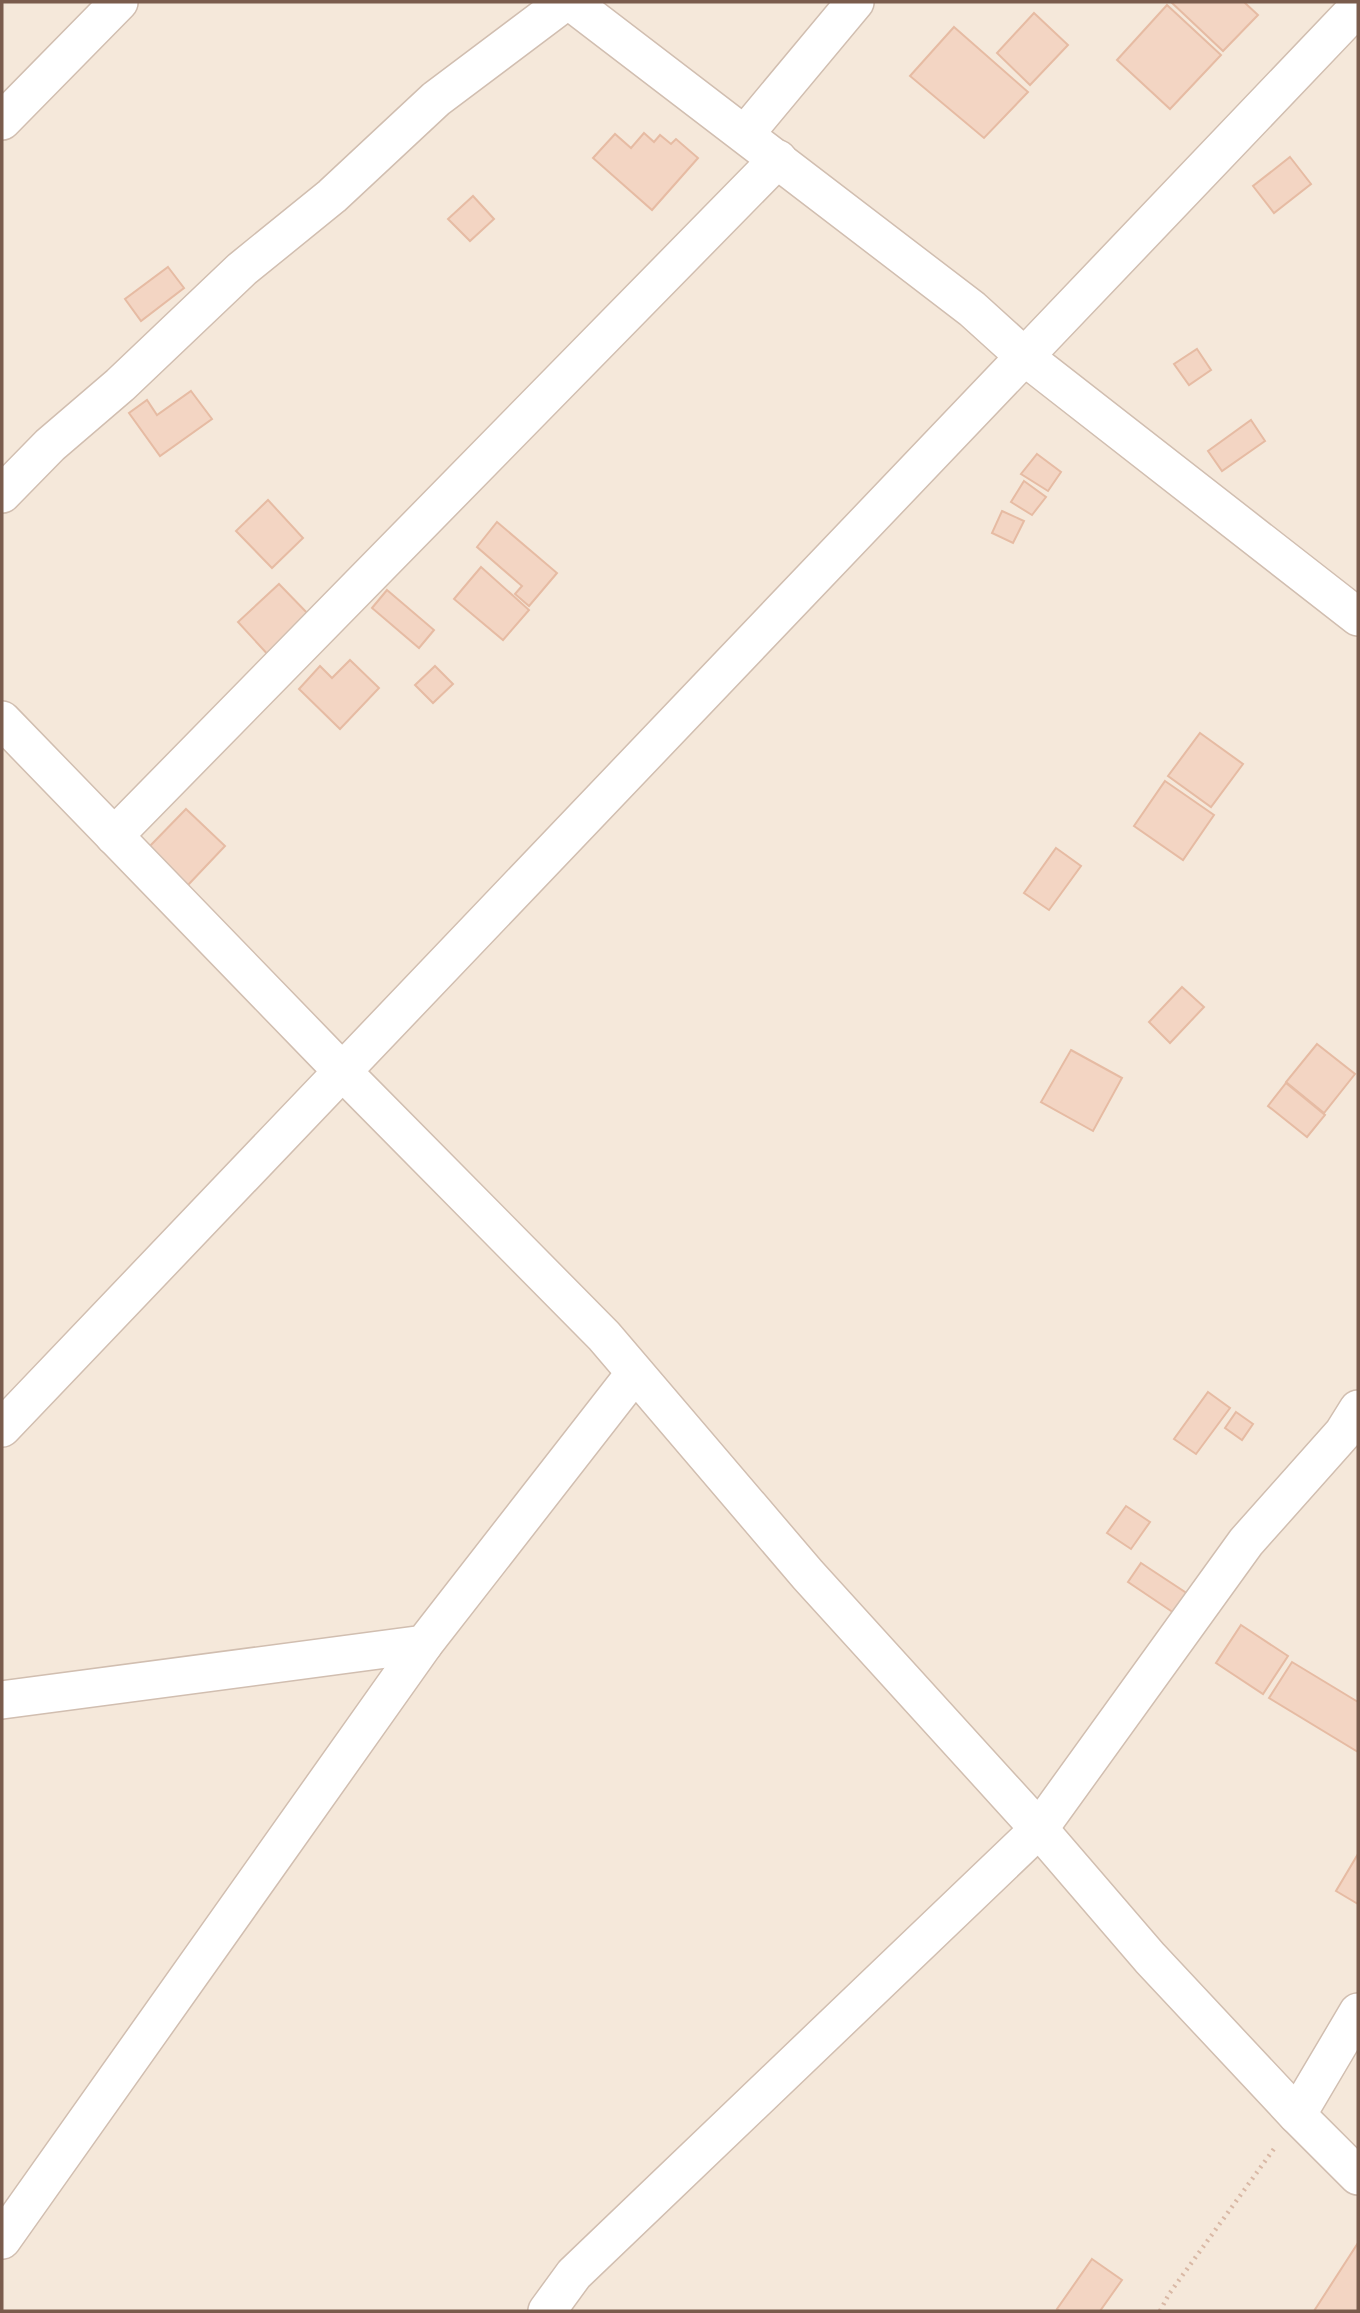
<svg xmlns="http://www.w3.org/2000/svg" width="1360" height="2313" font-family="'Open Sans',sans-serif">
<rect width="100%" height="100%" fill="#fdf6ec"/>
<!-- residential -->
<rect fill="#f5e8da" x="2" y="2" width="1356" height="2309"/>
<!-- building -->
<g fill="#f3d5c3" stroke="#e6bba3" stroke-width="2">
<path d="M 1171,2 L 1244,2 L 1258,15 L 1223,51 Z"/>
<path d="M 1167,5 L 1221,55 L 1170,109 L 1117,60 Z"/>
<path d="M 1034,13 L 1068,45 L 1030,85 L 997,53 Z"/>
<path d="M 954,27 L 1028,92 L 984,138 L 910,76 Z"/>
<path d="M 644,133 L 654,142 L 660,135 L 671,144 L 676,139 L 698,158 L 652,210 L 593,158 L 615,134 L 631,148 Z"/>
<path d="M 1290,157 L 1311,184 L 1274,213 L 1253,186 Z"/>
<path d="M 473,196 L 494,219 L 470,241 L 448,219 Z"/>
<path d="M 168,267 L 184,288 L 141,321 L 125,299 Z"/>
<path d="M 1197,349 L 1211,370 L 1189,385 L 1174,364 Z"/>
<path d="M 191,391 L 212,419 L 160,456 L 129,413 L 147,400 L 157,415 Z"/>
<path d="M 1251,420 L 1265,441 L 1222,471 L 1208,451 Z"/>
<path d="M 1037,454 L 1061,472 L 1048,491 L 1021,474 Z"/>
<path d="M 1024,481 L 1046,497 L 1032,515 L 1011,502 Z"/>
<path d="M 268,500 L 303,538 L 272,568 L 236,531 Z"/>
<path d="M 1002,511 L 1024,521 L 1013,543 L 992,533 Z"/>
<path d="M 497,522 L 557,573 L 529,606 L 515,594 L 522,586 L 477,547 Z"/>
<path d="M 481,567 L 529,610 L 503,640 L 454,599 Z"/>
<path d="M 279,584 L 313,619 L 271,658 L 238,622 Z"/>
<path d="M 387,590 L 434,630 L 419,648 L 372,608 Z"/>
<path d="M 350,660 L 379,688 L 340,729 L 299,689 L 320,666 L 332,678 Z"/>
<path d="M 435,666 L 453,684 L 433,703 L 415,685 Z"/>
<path d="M 1200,733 L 1243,764 L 1211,807 L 1168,776 Z"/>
<path d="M 1165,781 L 1214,815 L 1183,860 L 1134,826 Z"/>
<path d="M 186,809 L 225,846 L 188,885 L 148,848 Z"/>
<path d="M 1056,848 L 1081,866 L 1049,910 L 1024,893 Z"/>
<path d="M 1182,987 L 1204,1007 L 1170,1043 L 1149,1022 Z"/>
<path d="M 1317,1044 L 1355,1074 L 1324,1113 L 1286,1082 Z"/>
<path d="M 1071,1050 L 1122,1078 L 1093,1131 L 1041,1102 Z"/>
<path d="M 1286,1083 L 1325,1115 L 1307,1137 L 1268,1106 Z"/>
<path d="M 1208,1392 L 1230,1408 L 1196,1454 L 1174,1439 Z"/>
<path d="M 1236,1412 L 1253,1424 L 1242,1440 L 1225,1428 Z"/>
<path d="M 1126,1506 L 1150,1522 L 1131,1549 L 1107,1533 Z"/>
<path d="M 1141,1563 L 1188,1594 L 1174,1613 L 1128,1582 Z"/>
<path d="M 1241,1625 L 1288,1656 L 1263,1694 L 1216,1663 Z"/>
<path d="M 1292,1662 L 1358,1702 L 1358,1752 L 1269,1698 Z"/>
<path d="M 1358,1854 L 1358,1904 L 1336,1891 Z"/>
<path d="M 1358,2243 L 1358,2311 L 1314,2311 Z"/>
<path d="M 1092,2259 L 1122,2280 L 1100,2311 L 1060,2311 L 1057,2309 Z"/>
</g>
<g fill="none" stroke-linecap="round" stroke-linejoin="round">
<!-- minor casing -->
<g stroke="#d1beb0" stroke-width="40">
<g id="minor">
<path d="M 571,2 L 972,309 L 1025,357 L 1358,617"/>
<path d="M 2,121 L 119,2"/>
<path d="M 745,134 L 855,2"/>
<path d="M 2,494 L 50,445 L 120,385 L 242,269 L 332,196 L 436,99 L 565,2"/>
<path d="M 2,720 L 343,1072 L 604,1336 L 808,1575 L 1039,1829 L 1150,1958 L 1297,2115 L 1358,2176"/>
<path d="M 114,836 L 778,159"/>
<path d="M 2,1428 L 1358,7"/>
<path d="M 2,1700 L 424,1644 L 635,1373"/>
<path d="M 1297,2115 L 1358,2012"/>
<path d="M 2,2240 L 424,1644"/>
<path d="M 547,2311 L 574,2274 L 1039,1829 L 1246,1542 L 1343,1433 L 1358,1409"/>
</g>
</g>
<!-- path -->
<path stroke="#d9b8a5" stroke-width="4.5" stroke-dasharray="2 5" stroke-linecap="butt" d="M 1160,2311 L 1169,2294 L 1276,2146"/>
<!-- minor -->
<use href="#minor" stroke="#fff" stroke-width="37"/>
</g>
<!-- border -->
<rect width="1360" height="2313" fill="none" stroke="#7a5c4d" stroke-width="7"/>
</svg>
